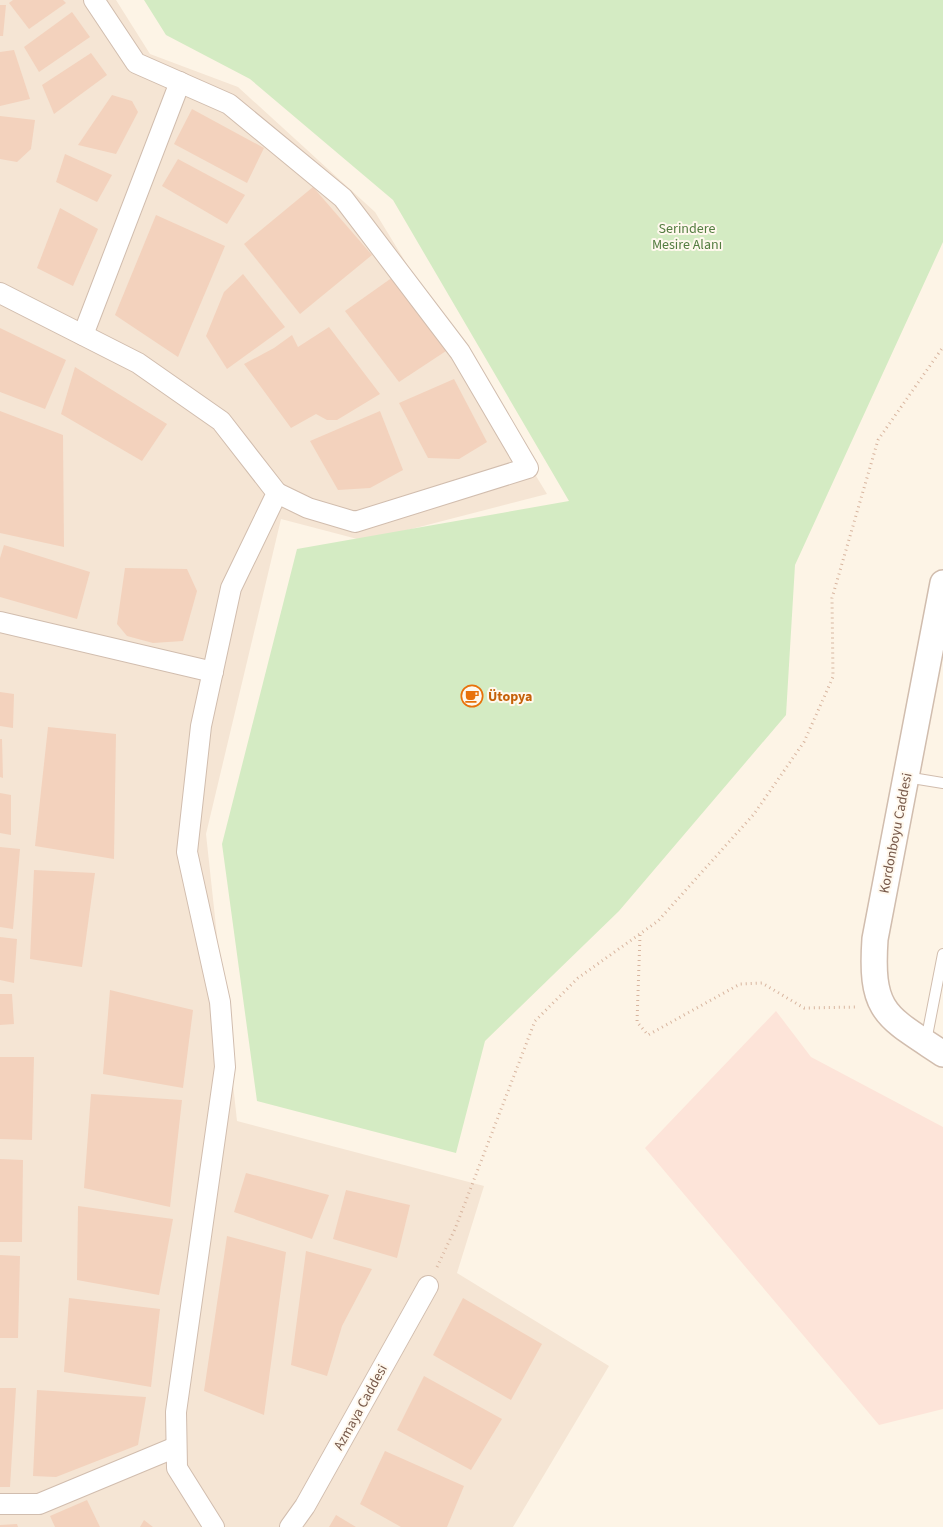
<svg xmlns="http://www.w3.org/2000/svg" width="943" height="1527" font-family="'Source Sans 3',sans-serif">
<rect width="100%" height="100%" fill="#fdf4e6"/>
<!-- residential -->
<path fill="#f5e5d4" d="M 0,0 L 116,0 L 150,54 L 238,87 L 375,212 L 547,494 L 365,541 L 281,519 L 206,834 L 237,1121 L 484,1186 L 457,1273 L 609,1366 L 513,1527 L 0,1527 Z"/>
<!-- commercial -->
<path fill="#fde4d9" d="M 776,1011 L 811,1057 L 943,1127 L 943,1409 L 879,1425 L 645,1148 Z"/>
<!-- green -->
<path fill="#d4ebc3" d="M 144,0 L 943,0 L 943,242 L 795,565 L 786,715 L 619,911 L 485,1041 L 456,1153 L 257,1101 L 222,844 L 297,549 L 569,501 L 393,200 L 250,79 L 166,35 Z"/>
<!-- building -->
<g fill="#f3d2bd">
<path d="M 13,0 L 63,0 L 66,3 L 29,29 L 9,3 Z"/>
<path d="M 0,5 L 6,5 L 3,36 L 0,36 Z"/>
<path d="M 72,12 L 90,37 L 39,72 L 24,47 Z"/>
<path d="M 14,50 L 30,99 L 0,106 L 0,52 Z"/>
<path d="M 91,53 L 107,75 L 54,114 L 42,85 Z"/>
<path d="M 112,95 L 132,101 L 138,112 L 116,154 L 78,145 Z"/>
<path d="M 192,109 L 264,148 L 247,183 L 174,144 Z"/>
<path d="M 0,116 L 35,120 L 31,149 L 17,162 L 0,159 Z"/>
<path d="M 65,154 L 112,175 L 97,202 L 56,182 Z"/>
<path d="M 178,159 L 245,195 L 227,224 L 162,186 Z"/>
<path d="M 313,187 L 372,255 L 300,314 L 244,244 Z"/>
<path d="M 60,208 L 98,229 L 73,286 L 37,268 Z"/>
<path d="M 156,215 L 225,246 L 178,357 L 115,315 Z"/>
<path d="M 243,274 L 285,327 L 227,369 L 206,336 L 224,292 Z"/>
<path d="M 393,277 L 446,351 L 399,382 L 345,311 Z"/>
<path d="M 329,327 L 380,394 L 337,420 L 327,420 L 316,414 L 291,428 L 244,364 L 274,348 L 292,335 L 298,347 Z"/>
<path d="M 0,328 L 66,360 L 45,409 L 0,392 Z"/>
<path d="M 75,367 L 167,424 L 142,461 L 61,414 Z"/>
<path d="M 454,379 L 487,442 L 459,459 L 428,458 L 399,403 Z"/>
<path d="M 0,411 L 63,435 L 64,547 L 0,533 Z"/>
<path d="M 380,411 L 403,470 L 370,488 L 338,490 L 310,441 Z"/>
<path d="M 4,545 L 90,572 L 77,619 L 0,597 L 0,558 Z"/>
<path d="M 125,568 L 187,569 L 197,591 L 183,641 L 153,643 L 127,636 L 117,624 Z"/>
<path d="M 0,692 L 14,694 L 13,728 L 0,726 Z"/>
<path d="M 48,727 L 116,734 L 114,859 L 35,846 Z"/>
<path d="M 0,739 L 2,739 L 3,778 L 0,777 Z"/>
<path d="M 0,793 L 11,795 L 11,835 L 0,833 Z"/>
<path d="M 0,847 L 20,849 L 13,929 L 0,927 Z"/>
<path d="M 34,870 L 95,873 L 82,967 L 30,959 Z"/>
<path d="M 0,937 L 17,939 L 14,983 L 0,980 Z"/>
<path d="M 110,990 L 193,1010 L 183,1088 L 103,1074 Z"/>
<path d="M 0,994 L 12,994 L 14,1024 L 0,1025 Z"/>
<path d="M 0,1057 L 34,1057 L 32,1140 L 0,1139 Z"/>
<path d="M 91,1094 L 182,1100 L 170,1207 L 84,1188 Z"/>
<path d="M 0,1159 L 23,1160 L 22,1242 L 0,1242 Z"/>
<path d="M 246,1173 L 329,1195 L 312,1239 L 234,1212 Z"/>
<path d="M 346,1190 L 410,1205 L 397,1258 L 333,1239 Z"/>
<path d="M 78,1206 L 173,1219 L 159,1295 L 77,1280 Z"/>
<path d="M 227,1236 L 286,1252 L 264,1415 L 204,1391 Z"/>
<path d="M 306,1251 L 372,1269 L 342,1326 L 327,1376 L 291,1365 Z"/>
<path d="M 0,1255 L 20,1256 L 18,1338 L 0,1338 Z"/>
<path d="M 69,1298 L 160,1309 L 151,1387 L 64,1372 Z"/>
<path d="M 463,1298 L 542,1344 L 511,1400 L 433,1355 Z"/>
<path d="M 424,1376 L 502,1419 L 471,1470 L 397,1430 Z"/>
<path d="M 0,1388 L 16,1388 L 10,1487 L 0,1487 Z"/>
<path d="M 37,1390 L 146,1397 L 138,1445 L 56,1477 L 33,1476 Z"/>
<path d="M 385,1451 L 464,1486 L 447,1527 L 401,1527 L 360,1504 Z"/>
<path d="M 87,1500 L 100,1527 L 55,1527 L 50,1516 Z"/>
<path d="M 336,1515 L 356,1527 L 329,1527 Z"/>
<path d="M 144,1520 L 153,1527 L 140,1527 Z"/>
<path d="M 17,1524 L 18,1527 L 0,1527 L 0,1525 Z"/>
</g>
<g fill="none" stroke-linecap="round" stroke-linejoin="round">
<!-- service casing -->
<g stroke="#d1bdae" stroke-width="12">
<g id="service">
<path d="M 906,777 L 943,783"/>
<path d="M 926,1041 L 943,954"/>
</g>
</g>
<!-- minor casing -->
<g stroke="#d1bdae" stroke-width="22">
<g id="minor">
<path d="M 94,0 L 136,63 L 229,104 L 343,198 L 460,352 L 528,468 L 355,522 L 308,508 L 277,493"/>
<path d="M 0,293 L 138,363 L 221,421 L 277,493 L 231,588 L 201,726 L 187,852 L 220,1002 L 225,1067 L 176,1412 L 177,1468 L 214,1527"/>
<path d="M 83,335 L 180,82"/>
<path d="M 0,622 L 213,672"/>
<path d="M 0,1504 L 39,1504 L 176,1447"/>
<path d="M 290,1527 L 305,1506 L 428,1286"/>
</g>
</g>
<!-- tertiary casing -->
<g stroke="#d1bdae" stroke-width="28">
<path id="tertiary" d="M 943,583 L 875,939 C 870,1013 886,1016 943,1054"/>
</g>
<!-- path -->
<g stroke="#d8b59f" stroke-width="3" stroke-dasharray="1 4" stroke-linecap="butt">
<path d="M 640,935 L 637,1022 L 648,1035 L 740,984 L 762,983 L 804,1008 L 857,1007"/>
<path d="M 437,1267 L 455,1229 L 535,1021 L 578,978 L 658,921 L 754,814 L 804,742 L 833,677 L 832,598 L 878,440 L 943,347"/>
</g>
<!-- service -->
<use href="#service" stroke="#fff" stroke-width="10"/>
<!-- minor -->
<use href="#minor" stroke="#fff" stroke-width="20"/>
<!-- tertiary -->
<use href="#tertiary" stroke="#fff" stroke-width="25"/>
</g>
<!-- icons -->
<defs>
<g id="cafe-ring" transform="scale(1.125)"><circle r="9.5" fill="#fff8ed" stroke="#e8710a" stroke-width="1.5"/><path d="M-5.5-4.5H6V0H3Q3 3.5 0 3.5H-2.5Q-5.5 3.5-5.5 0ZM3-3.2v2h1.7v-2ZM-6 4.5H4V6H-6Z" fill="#e8710a"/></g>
</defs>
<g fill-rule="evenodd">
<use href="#cafe-ring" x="472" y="696"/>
</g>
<g text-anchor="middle" stroke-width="4" stroke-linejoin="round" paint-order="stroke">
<!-- park labels -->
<g font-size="14" fill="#547d41" stroke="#fff8ed">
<text x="687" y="233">Serindere<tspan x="687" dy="16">Mesire Alanı</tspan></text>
</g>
<!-- food labels -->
<g font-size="14" font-weight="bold" fill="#c56008" stroke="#fff8ed" text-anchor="start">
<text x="488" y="701">Ütopya</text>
</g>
<!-- street labels -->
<g font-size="14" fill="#77594a" stroke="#fff8ed">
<text transform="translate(895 833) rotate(-79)" y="5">Kordonboyu Caddesi</text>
<text transform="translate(360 1407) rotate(-61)" y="5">Azmaya Caddesi</text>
</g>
</g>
</svg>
